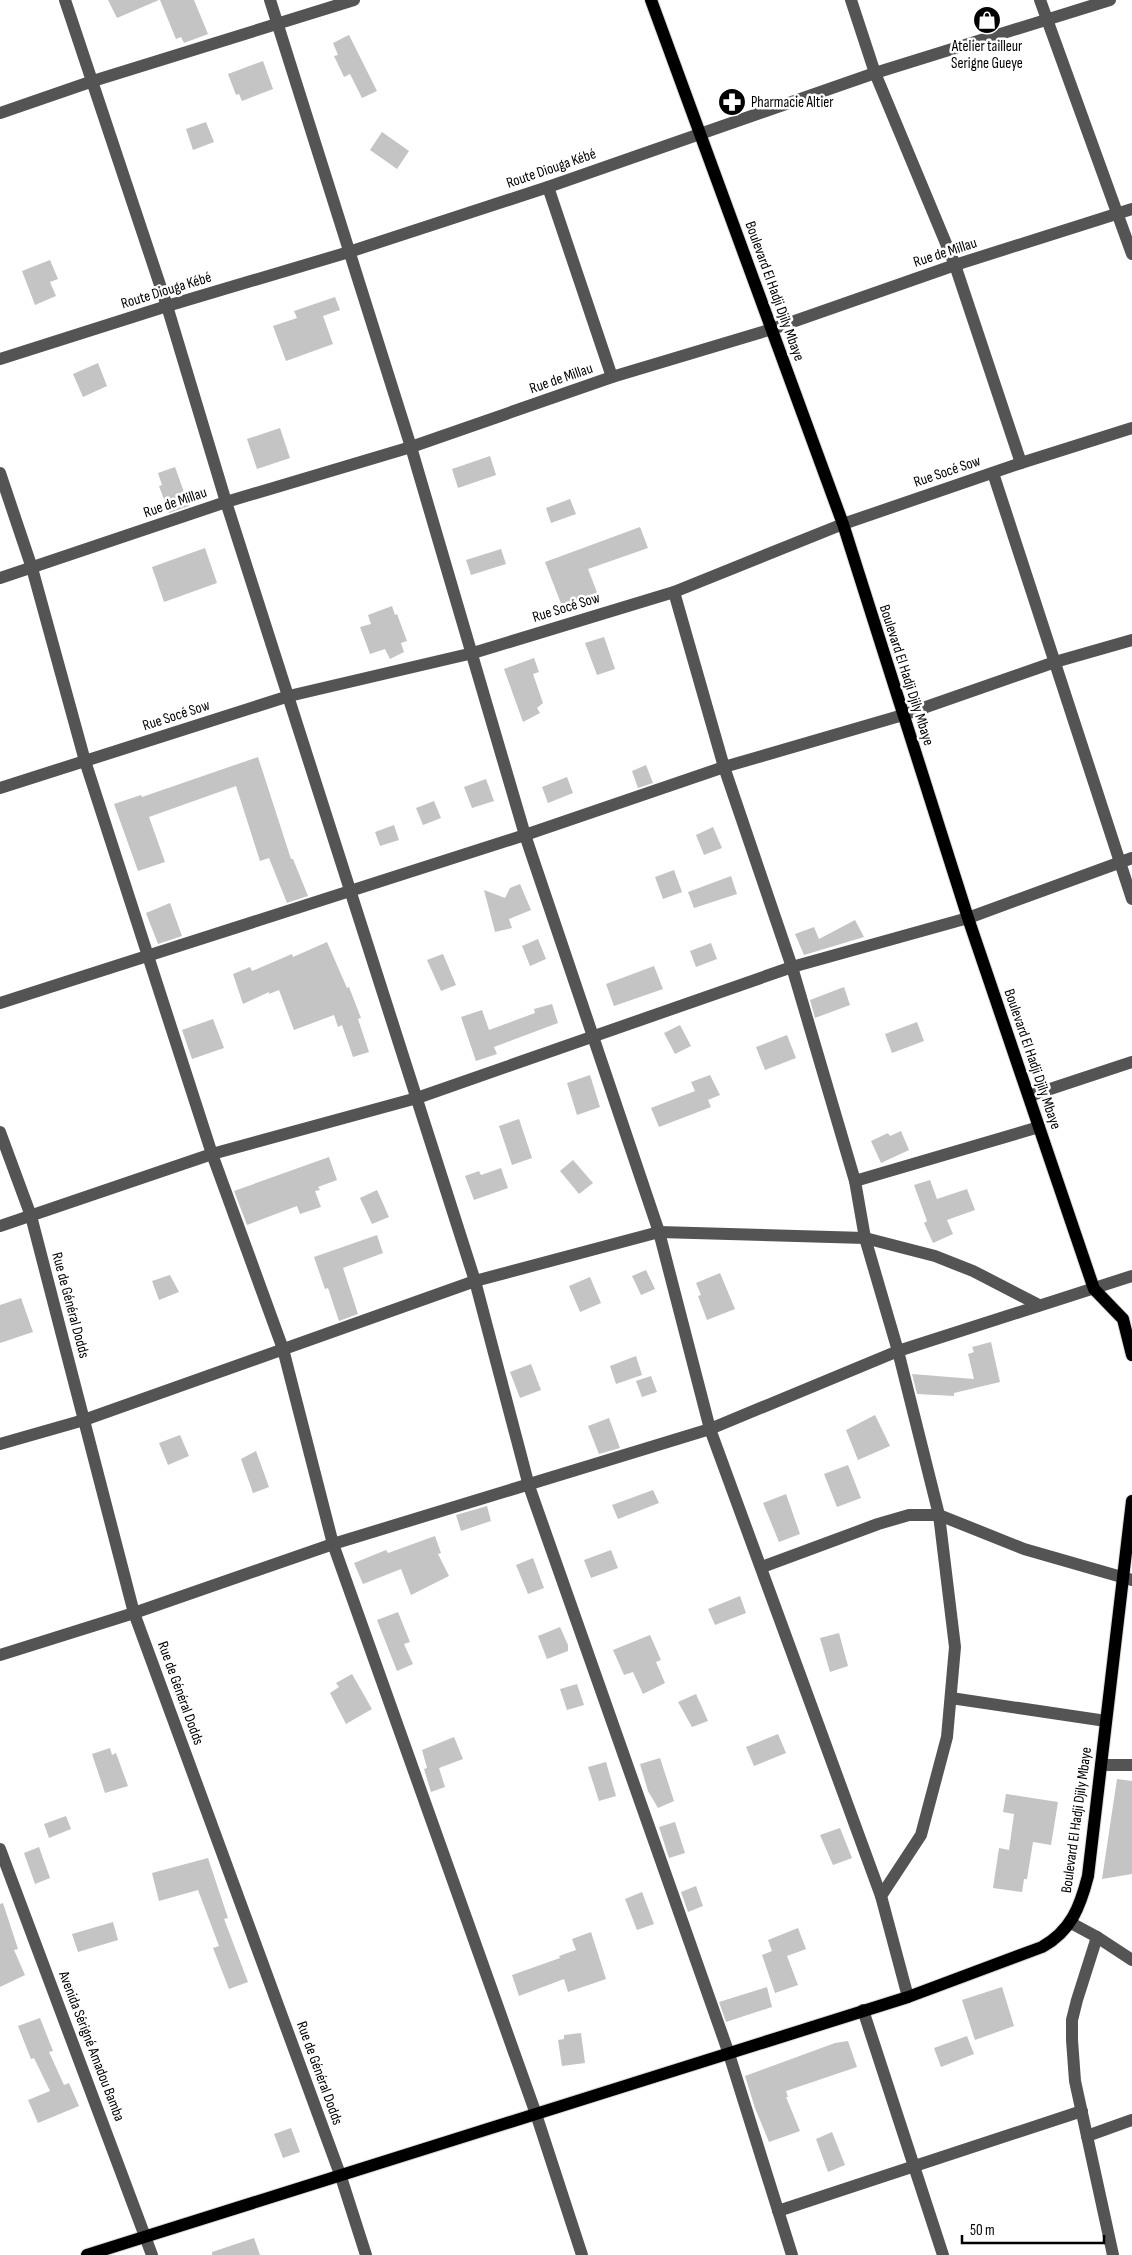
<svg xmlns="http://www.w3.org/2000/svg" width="1132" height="2255" font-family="'Sofia Sans Condensed',sans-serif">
<rect width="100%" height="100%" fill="#fff"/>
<!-- building -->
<g fill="#c4c4c4">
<path d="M 108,0 L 159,0 L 117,18 Z"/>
<path d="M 160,0 L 194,0 L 208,34 L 184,43 L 181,37 L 176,39 Z"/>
<path d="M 349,35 L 377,91 L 362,98 L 350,74 L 344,77 L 334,56 L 338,55 L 333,43 Z"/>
<path d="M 263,61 L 273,89 L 242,101 L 239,94 L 236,95 L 228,74 Z"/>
<path d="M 206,122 L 214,142 L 193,150 L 186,129 Z"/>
<path d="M 382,132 L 409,151 L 397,169 L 370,150 Z"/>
<path d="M 50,260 L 58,279 L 50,282 L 56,296 L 35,305 L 22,271 Z"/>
<path d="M 335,297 L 340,310 L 323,316 L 333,344 L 286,361 L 273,326 L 297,318 L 294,311 Z"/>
<path d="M 98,363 L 107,386 L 83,397 L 73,374 Z"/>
<path d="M 280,428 L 290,458 L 257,469 L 247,439 Z"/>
<path d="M 490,456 L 496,475 L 458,488 L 452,469 Z"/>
<path d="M 175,467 L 189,506 L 169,513 L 159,486 L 162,485 L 158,473 Z"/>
<path d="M 570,499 L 576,514 L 551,523 L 546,508 Z"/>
<path d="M 640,527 L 648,548 L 588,569 L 600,600 L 565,614 L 545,562 Z"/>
<path d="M 205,548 L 217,583 L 164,602 L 152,567 Z"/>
<path d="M 501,549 L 506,564 L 471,575 L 466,560 Z"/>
<path d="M 392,606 L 395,615 L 397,614 L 407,641 L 401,643 L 404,652 L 390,659 L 385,649 L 370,654 L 360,627 L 371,624 L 368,615 Z"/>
<path d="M 604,637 L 615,669 L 597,675 L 585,643 Z"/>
<path d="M 534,658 L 539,672 L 533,674 L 543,703 L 537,708 L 540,713 L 523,722 L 504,669 Z"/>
<path d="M 258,757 L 291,859 L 293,859 L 308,896 L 287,903 L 269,858 L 260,861 L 236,786 L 149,817 L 165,862 L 138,871 L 114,804 L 141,795 L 142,797 Z"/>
<path d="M 646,765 L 653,783 L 638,788 L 632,771 Z"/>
<path d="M 567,777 L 573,793 L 548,803 L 542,787 Z"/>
<path d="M 486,779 L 494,801 L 472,808 L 464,787 Z"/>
<path d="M 434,801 L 441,818 L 423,825 L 416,808 Z"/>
<path d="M 394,825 L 399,840 L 380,846 L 375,832 Z"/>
<path d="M 713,827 L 722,848 L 704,855 L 696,835 Z"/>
<path d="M 674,870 L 682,892 L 663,899 L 655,877 Z"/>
<path d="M 731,876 L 737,894 L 694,908 L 688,892 Z"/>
<path d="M 520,884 L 531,910 L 509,919 L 512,928 L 495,932 L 484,890 L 505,898 L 510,888 Z"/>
<path d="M 170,903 L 182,936 L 158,944 L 146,913 Z"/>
<path d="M 855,920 L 864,937 L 804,955 L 795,934 L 814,927 L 819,939 Z"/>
<path d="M 538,939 L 546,959 L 530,966 L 522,946 Z"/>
<path d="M 327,942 L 347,988 L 349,987 L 361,1018 L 358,1019 L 369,1052 L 353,1057 L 342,1025 L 338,1027 L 334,1015 L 294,1030 L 279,990 L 269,994 L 269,992 L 243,1004 L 233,974 L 250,967 L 252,971 L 292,954 L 293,957 Z"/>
<path d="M 711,943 L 717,959 L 696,967 L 690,951 Z"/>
<path d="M 443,954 L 456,985 L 441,991 L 427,960 Z"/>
<path d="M 654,966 L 663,989 L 614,1006 L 606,984 Z"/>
<path d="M 844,987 L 850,1005 L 815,1018 L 810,1000 Z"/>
<path d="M 552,1004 L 558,1023 L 494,1047 L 497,1054 L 476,1061 L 461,1017 L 482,1010 L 489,1030 L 535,1013 L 534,1009 Z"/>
<path d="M 213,1019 L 224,1048 L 192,1059 L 182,1030 Z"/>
<path d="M 917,1022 L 924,1041 L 892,1053 L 885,1034 Z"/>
<path d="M 680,1025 L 691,1046 L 675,1054 L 664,1033 Z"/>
<path d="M 787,1035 L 796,1058 L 765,1070 L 756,1047 Z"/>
<path d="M 590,1075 L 600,1107 L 577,1115 L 567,1083 Z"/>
<path d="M 710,1075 L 720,1095 L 708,1100 L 711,1107 L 659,1127 L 651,1108 L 695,1091 L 691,1082 Z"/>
<path d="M 519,1119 L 532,1158 L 512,1165 L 499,1126 Z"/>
<path d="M 901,1131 L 909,1150 L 881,1163 L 871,1141 L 888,1133 L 890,1136 Z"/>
<path d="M 329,1157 L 337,1180 L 318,1187 L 320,1190 L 315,1191 L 321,1207 L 300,1214 L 297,1206 L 247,1225 L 234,1191 Z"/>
<path d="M 573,1160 L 593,1183 L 579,1194 L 560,1171 Z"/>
<path d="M 501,1168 L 508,1188 L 474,1200 L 465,1176 L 479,1171 L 481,1175 Z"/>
<path d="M 930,1180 L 937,1199 L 967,1189 L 975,1210 L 947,1220 L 953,1234 L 933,1243 L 924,1223 L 927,1221 L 914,1185 Z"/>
<path d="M 377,1190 L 389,1217 L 372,1224 L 360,1198 Z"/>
<path d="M 377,1235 L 383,1253 L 343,1268 L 358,1314 L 339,1321 L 328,1288 L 325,1289 L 314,1257 Z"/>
<path d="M 646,1270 L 655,1289 L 641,1295 L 632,1276 Z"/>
<path d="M 720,1273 L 735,1309 L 707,1320 L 698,1296 L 701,1295 L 696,1283 Z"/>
<path d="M 170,1275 L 179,1292 L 159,1300 L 152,1281 Z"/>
<path d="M 590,1277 L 601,1303 L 580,1312 L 569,1286 Z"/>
<path d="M 21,1298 L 33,1332 L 0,1343 L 0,1305 Z"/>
<path d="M 991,1342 L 1000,1382 L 954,1393 L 954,1396 L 917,1394 L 912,1374 L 974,1379 L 968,1354 L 974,1352 L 972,1347 Z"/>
<path d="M 636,1356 L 642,1375 L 616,1384 L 610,1366 Z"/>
<path d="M 531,1364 L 541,1390 L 520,1398 L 510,1372 Z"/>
<path d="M 651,1376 L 657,1392 L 642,1397 L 636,1381 Z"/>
<path d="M 875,1415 L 890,1446 L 858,1460 L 846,1430 Z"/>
<path d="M 609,1418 L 620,1448 L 599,1454 L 588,1426 Z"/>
<path d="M 180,1435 L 189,1456 L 168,1465 L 159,1443 Z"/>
<path d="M 256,1451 L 269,1487 L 253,1493 L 241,1459 Z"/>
<path d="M 848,1465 L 861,1498 L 837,1507 L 824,1474 Z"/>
<path d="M 653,1490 L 659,1503 L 618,1519 L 612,1505 Z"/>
<path d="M 786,1494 L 800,1534 L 779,1542 L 763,1503 Z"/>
<path d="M 487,1506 L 491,1521 L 461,1531 L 456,1515 Z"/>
<path d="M 435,1536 L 441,1553 L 438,1554 L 449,1576 L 411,1595 L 401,1569 L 363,1584 L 354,1563 L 386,1550 L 388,1553 Z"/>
<path d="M 611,1550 L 618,1568 L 591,1578 L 584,1560 Z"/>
<path d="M 533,1558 L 544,1588 L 528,1594 L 516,1565 Z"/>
<path d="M 740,1596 L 746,1613 L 715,1625 L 708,1609 Z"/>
<path d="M 398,1612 L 410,1642 L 404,1644 L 413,1664 L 397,1671 L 377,1620 Z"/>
<path d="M 560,1627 L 568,1645 L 568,1651 L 547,1659 L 538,1636 Z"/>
<path d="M 839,1633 L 848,1666 L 830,1672 L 820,1638 Z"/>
<path d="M 650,1635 L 661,1660 L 656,1662 L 665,1683 L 643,1694 L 633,1672 L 624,1675 L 613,1650 Z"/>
<path d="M 352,1674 L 372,1709 L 346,1724 L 330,1693 L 339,1687 L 336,1683 Z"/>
<path d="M 577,1684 L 584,1705 L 567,1710 L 560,1689 Z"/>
<path d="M 696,1694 L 708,1721 L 692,1727 L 678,1702 Z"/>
<path d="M 778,1734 L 786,1753 L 754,1766 L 746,1747 Z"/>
<path d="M 454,1737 L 463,1759 L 439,1768 L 445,1787 L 431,1792 L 424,1769 L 427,1768 L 422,1750 Z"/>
<path d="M 110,1748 L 112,1755 L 116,1753 L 128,1786 L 105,1793 L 92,1754 Z"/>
<path d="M 660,1758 L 674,1801 L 658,1808 L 648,1791 L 640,1764 Z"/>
<path d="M 606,1762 L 616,1796 L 599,1801 L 588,1767 Z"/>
<path d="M 1117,1779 L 1132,1781 L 1132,1874 L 1102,1879 Z"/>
<path d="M 1006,1794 L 1058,1802 L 1051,1845 L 1033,1842 L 1027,1879 L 1024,1879 L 1022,1892 L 993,1888 L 999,1848 L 1009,1850 L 1014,1814 L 1003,1812 Z"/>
<path d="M 66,1816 L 71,1829 L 49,1838 L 44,1824 Z"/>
<path d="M 675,1822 L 685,1853 L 669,1858 L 659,1827 Z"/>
<path d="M 840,1828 L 852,1858 L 833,1865 L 820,1835 Z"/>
<path d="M 39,1847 L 50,1878 L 35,1884 L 24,1853 Z"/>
<path d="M 208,1858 L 228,1918 L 224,1919 L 248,1982 L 229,1989 L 213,1948 L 219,1946 L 198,1890 L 159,1901 L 152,1873 Z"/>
<path d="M 696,1886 L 703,1906 L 688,1912 L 681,1892 Z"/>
<path d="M 642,1892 L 654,1924 L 637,1930 L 625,1899 Z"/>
<path d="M 3,1903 L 18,1949 L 14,1950 L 25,1975 L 0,1987 L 0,1904 Z"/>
<path d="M 113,1922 L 118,1940 L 78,1952 L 72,1934 Z"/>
<path d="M 798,1928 L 806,1949 L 787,1956 L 798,1985 L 775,1993 L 762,1955 L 772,1951 L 768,1940 Z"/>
<path d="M 591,1932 L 606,1979 L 568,1992 L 564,1979 L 519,1996 L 512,1975 L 560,1958 L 559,1956 L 576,1950 L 572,1939 Z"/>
<path d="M 767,1987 L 772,2007 L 726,2022 L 719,2002 Z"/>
<path d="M 1002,1987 L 1014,2026 L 975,2040 L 962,2000 Z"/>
<path d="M 40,2018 L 53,2051 L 49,2052 L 64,2085 L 69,2083 L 79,2106 L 38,2123 L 28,2100 L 50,2091 L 34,2058 L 31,2059 L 18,2026 Z"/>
<path d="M 581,2033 L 585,2063 L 562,2066 L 558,2040 L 564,2039 L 564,2035 Z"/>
<path d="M 967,2036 L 974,2054 L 941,2067 L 934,2048 Z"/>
<path d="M 848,2041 L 857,2067 L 786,2091 L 788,2097 L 786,2097 L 800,2131 L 769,2142 L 755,2108 L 745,2076 L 835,2043 Z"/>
<path d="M 291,2128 L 300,2152 L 283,2158 L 274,2134 Z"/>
<path d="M 832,2132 L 845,2165 L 828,2172 L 816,2139 Z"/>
<path d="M 254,2238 L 260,2255 L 212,2255 L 212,2252 Z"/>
</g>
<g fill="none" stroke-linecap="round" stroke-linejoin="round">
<!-- major casing -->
<g stroke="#dbdbdb" stroke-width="14">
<g id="major">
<path d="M 651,0 L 843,524 L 968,918 L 1094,1289 L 1123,1319 L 1132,1355"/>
<path d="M 87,2255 L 908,1997 L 1042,1947 C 1071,1931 1080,1907 1088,1876 L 1132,1501"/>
</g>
</g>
<!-- minor -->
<g stroke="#545454" stroke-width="12">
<path d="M 65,0 L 167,306 L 226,502 L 475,1281 L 529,1486 L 729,2054 L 792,2255"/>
<path d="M 270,0 L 411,447 L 525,835 L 659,1232 L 710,1429 L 881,1896 L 908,1997"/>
<path d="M 851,0 L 875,73 L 955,265 L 1021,463"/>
<path d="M 1040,0 L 1132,254"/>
<path d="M 0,113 L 93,81 L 354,0"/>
<path d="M 548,187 L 612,377"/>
<path d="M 0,359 L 167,306 L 349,252 L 548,187 L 875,73 L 1110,0"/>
<path d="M 0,473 L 32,568 L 85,761 L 212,1154 L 283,1349 L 333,1544 L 536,2114 L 582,2255"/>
<path d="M 993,473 L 1132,899"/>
<path d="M 0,578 L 226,502 L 411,447 L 612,377 L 772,329 L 955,265 L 1132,209"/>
<path d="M 674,592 L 724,767 L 792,967 L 855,1181 L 865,1238 L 898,1351 L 939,1515 L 955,1647 L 947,1737 L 921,1835 L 881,1896"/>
<path d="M 0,788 L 289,696 L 473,653 L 674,592 L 843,524 L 1021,463 L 1132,428"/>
<path d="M 0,1003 L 525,835 L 724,767 L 903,715 L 1055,662 L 1132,640"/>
<path d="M 1029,1096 L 1132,1062"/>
<path d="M 0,1132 L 31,1216 L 134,1613 L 341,2177 L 366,2255"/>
<path d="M 855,1181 L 1039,1127"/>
<path d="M 0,1226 L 212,1154 L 417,1098 L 792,967 L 968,918 L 1132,858"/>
<path d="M 0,1444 L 84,1420 L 475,1281 L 659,1232 L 865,1238 L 935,1256 L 973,1271 L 1039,1305"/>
<path d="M 762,1567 L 878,1524 L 909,1515 L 939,1515 L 1024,1549 L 1132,1580"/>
<path d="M 0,1655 L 134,1613 L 333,1544 L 710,1429 L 898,1351 L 1132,1276"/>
<path d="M 951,1698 L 1106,1721"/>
<path d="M 1101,1765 L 1132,1765"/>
<path d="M 0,1849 L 152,2255"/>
<path d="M 1071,1923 L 1097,1937 L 1132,1960"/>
<path d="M 1097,1937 L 1077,2000 L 1072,2020 L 1072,2040 L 1075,2081 L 1113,2255"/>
<path d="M 863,2010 L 943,2255"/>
<path d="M 1087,2136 L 1132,2120"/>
<path d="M 778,2211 L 1082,2111"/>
</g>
<!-- major -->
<use href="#major" stroke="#000" stroke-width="12"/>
</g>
<!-- icons -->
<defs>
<g id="shop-disc" transform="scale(1.4375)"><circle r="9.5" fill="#000" stroke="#fff"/><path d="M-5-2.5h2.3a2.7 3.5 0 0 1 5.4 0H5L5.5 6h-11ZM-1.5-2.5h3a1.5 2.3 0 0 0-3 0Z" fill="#fff"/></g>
<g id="pharmacy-disc" transform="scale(1.4375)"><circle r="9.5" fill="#000" stroke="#fff"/><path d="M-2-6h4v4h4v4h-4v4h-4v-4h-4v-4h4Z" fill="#fff"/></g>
</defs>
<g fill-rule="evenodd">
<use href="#shop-disc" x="987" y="20"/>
<use href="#pharmacy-disc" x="732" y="102"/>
</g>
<g text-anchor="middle" stroke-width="5" stroke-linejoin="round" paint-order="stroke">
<!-- poi labels -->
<g font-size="15" fill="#000" stroke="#fff">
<text x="987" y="51">Atelier tailleur<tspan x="987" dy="17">Serigne Gueye</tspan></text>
<text x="751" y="107" text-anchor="start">Pharmacie Altier</text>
</g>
<!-- street labels -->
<g font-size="15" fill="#000" stroke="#fff">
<text transform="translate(551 168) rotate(-19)" y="5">Route Diouga Kébé</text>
<text transform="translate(945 252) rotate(-18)" y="5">Rue de Millau</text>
<text transform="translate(166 290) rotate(-17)" y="5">Route Diouga Kébé</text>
<text transform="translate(775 291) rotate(70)" y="5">Boulevard El Hadji Djily Mbaye</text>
<text transform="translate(561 378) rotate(-19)" y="5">Rue de Millau</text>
<text transform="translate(947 471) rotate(-19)" y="5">Rue Socé Sow</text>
<text transform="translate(175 502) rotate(-19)" y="5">Rue de Millau</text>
<text transform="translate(566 607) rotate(-17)" y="5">Rue Socé Sow</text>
<text transform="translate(907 675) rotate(72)" y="5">Boulevard El Hadji Djily Mbaye</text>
<text transform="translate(176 715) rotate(-18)" y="5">Rue Socé Sow</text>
<text transform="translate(1033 1059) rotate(71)" y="5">Boulevard El Hadji Djily Mbaye</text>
<text transform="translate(71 1305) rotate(75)" y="5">Rue de Général Dodds</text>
<text transform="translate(181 1693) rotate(70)" y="5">Rue de Général Dodds</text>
<text transform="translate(1076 1820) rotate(-82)" y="5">Boulevard El Hadji Djily Mbaye</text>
<text transform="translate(92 2046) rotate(69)" y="5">Avenida Sérigné Amadou Bamba</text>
<text transform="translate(320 2073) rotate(70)" y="5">Rue de Général Dodds</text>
</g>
</g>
<!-- scale -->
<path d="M962 2235v8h142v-8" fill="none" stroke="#000000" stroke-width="2.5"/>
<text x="970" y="2235" font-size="15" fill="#000000" stroke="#ffffff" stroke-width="4" paint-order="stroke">50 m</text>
</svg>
